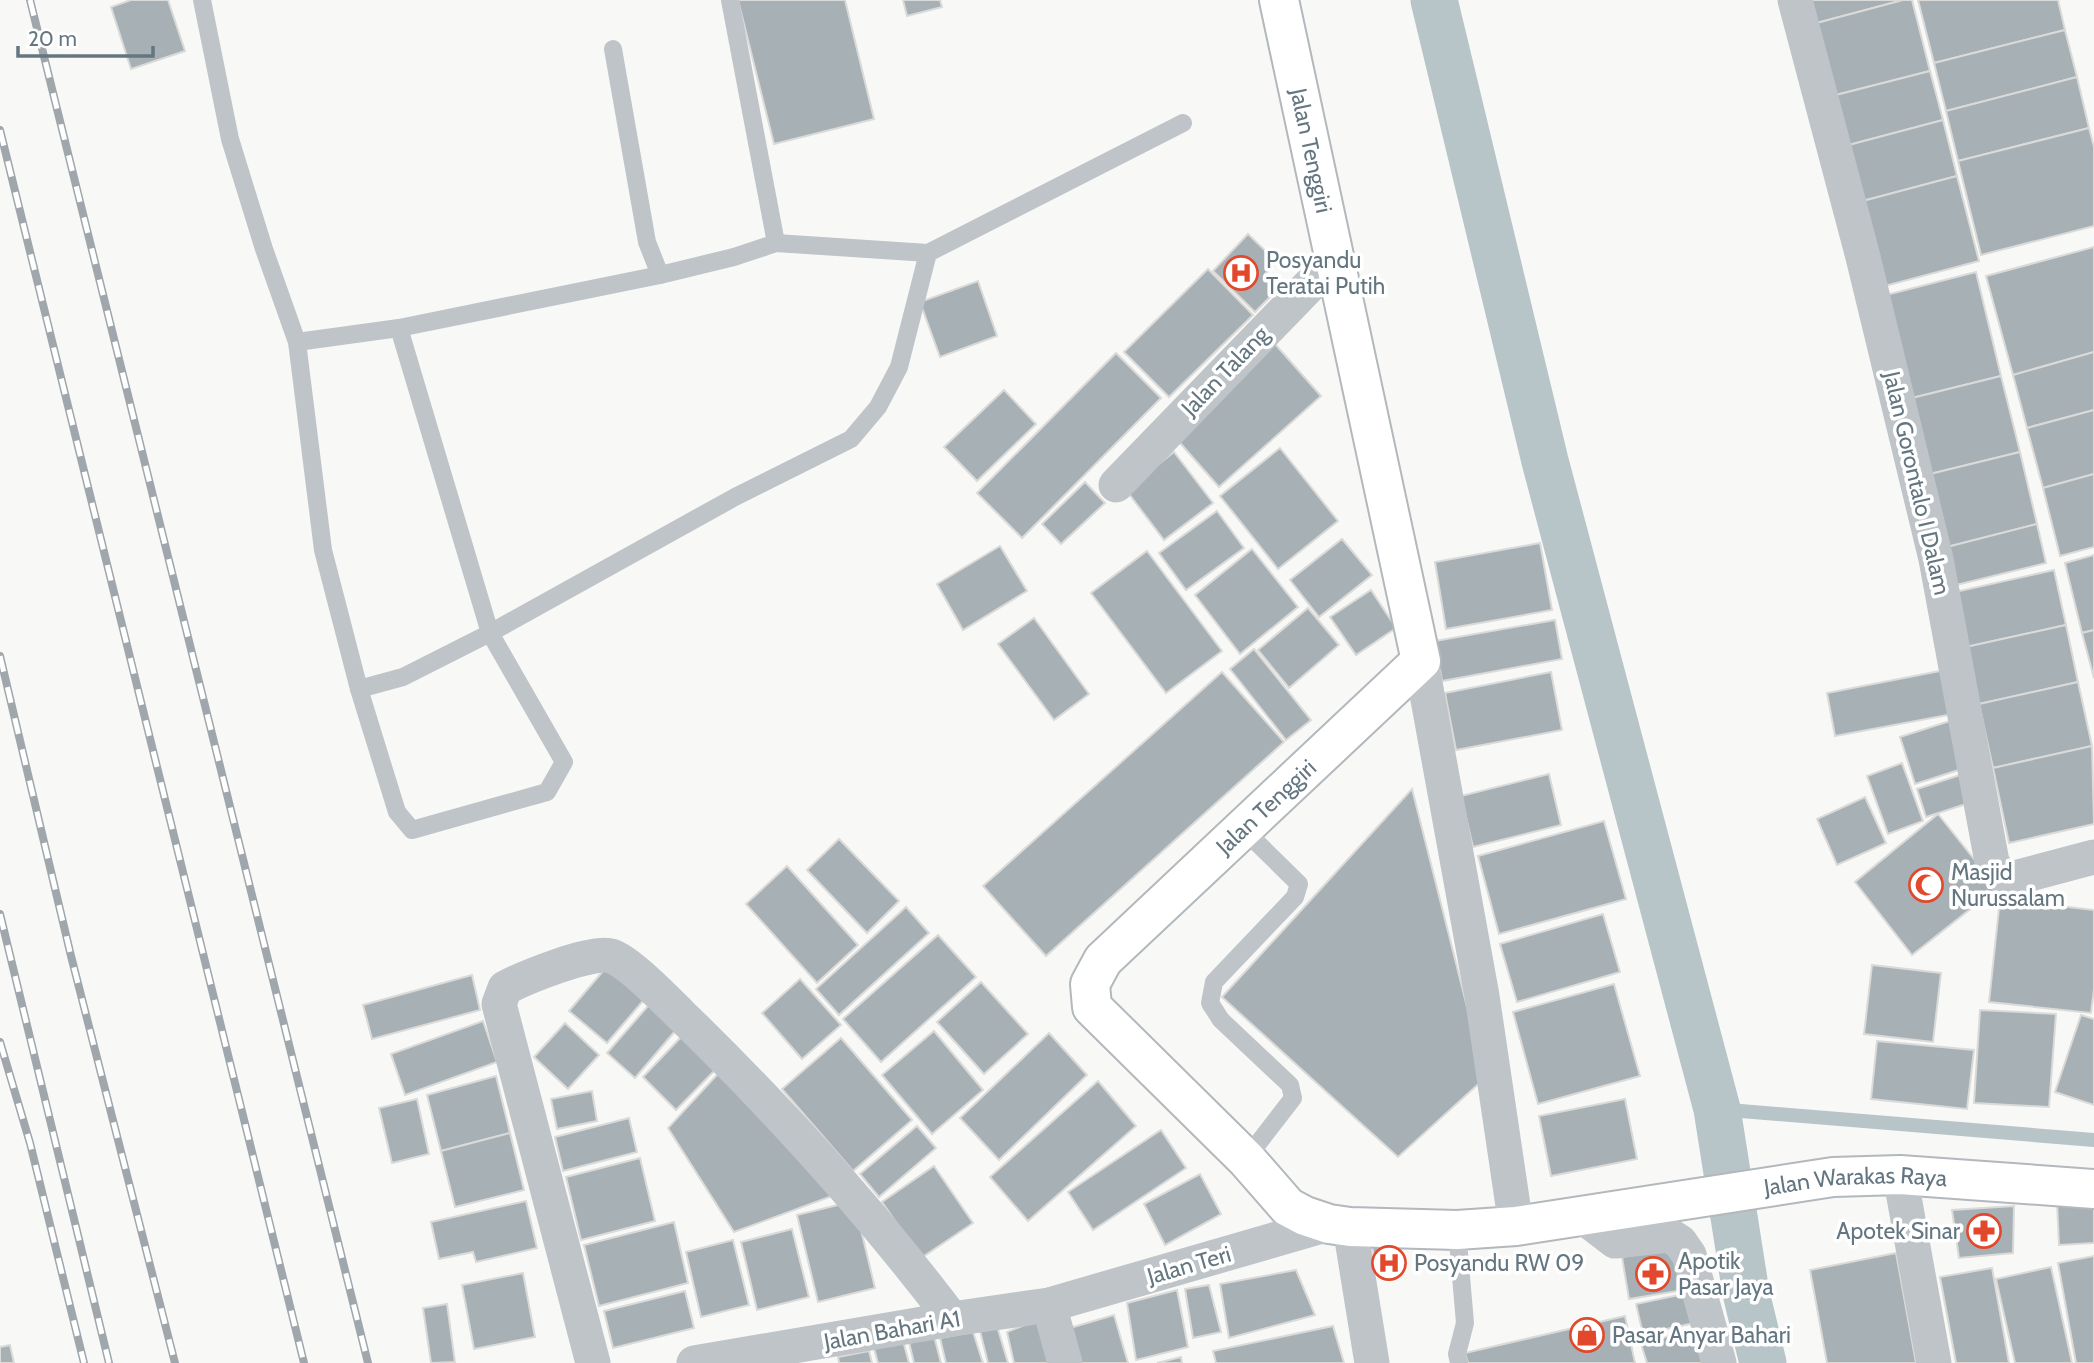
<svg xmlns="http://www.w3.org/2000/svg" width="2094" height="1363" font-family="Cabin,sans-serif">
<rect width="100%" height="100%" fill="#f8f8f6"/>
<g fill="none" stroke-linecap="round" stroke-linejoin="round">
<!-- stream -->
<path stroke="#b7c5c8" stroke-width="14" d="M 1717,1109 L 2094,1140"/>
<!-- canal -->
<path stroke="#b7c5c8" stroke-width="47" d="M 1434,0 L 1545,461 L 1717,1109 L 1746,1293 L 1763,1363"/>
</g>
<!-- building -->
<g fill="#a6b0b5" stroke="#dadad8" stroke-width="2">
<path d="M 131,0 L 168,0 L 185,51 L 131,69 L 111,7 Z"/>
<path d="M 738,0 L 845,0 L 874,119 L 774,144 Z"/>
<path d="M 903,0 L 940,0 L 942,7 L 907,16 Z"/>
<path d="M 1807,0 L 1903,0 L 1813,24 Z"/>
<path d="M 1903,0 L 1912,0 L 1930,71 L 1832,96 L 1813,24 Z"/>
<path d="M 1918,0 L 2058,0 L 2065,30 L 1934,63 Z"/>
<path d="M 2065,30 L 2077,77 L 1946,111 L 1934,63 Z"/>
<path d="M 1930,71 L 1943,120 L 1845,146 L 1832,96 Z"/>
<path d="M 2077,77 L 2089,128 L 1958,161 L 1946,111 Z"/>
<path d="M 1943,120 L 1957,176 L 1859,202 L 1845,146 Z"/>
<path d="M 2089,128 L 2094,147 L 2094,226 L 1981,255 L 1958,161 Z"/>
<path d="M 1957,176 L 1979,261 L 1881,287 L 1859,202 Z"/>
<path d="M 1248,234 L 1277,262 L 1265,274 L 1279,288 L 1255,312 L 1213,271 Z"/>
<path d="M 2094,247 L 2094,352 L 2013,375 L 1986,276 Z"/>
<path d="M 1208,269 L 1253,315 L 1169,397 L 1124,352 Z"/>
<path d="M 1976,272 L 2001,376 L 1912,398 L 1886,295 Z"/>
<path d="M 978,281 L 997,336 L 940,357 L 920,302 Z"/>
<path d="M 1275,344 L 1321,396 L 1219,487 L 1173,435 Z"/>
<path d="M 2094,352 L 2094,410 L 2027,428 L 2013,375 Z"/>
<path d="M 1116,353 L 1161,398 L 1022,538 L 977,493 Z"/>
<path d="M 2001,376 L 2020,452 L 1930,474 L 1912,398 Z"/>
<path d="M 1004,390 L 1036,424 L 977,481 L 944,447 Z"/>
<path d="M 2094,410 L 2094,474 L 2043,488 L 2027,428 Z"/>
<path d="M 1280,448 L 1338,521 L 1278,569 L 1220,496 Z"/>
<path d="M 1174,452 L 1213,503 L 1164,540 L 1126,490 Z"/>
<path d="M 2020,452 L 2037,524 L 1947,547 L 1930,474 Z"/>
<path d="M 2094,474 L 2094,547 L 2060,556 L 2043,488 Z"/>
<path d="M 1085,482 L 1105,503 L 1061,544 L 1042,524 Z"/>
<path d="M 1217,511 L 1244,548 L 1186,590 L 1159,553 Z"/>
<path d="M 2037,524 L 2046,563 L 1956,585 L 1947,547 Z"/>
<path d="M 1342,539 L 1372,575 L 1319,617 L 1290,580 Z"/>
<path d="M 1540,543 L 1552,610 L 1446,629 L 1435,562 Z"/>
<path d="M 1000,546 L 1027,591 L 963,630 L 937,584 Z"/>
<path d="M 1252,549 L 1298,607 L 1240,654 L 1195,595 Z"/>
<path d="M 1147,551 L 1222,651 L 1166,693 L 1091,593 Z"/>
<path d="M 2094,555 L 2094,630 L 2082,633 L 2065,563 Z"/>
<path d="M 2054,570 L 2066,625 L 1966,647 L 1955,592 Z"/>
<path d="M 1371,590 L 1396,628 L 1356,655 L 1330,617 Z"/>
<path d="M 1308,608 L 1339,645 L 1289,688 L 1258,650 Z"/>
<path d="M 1034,618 L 1089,694 L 1054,720 L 998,644 Z"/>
<path d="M 1555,620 L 1562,659 L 1442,681 L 1435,641 Z"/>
<path d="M 2066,625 L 2078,682 L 1979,704 L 1966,647 Z"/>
<path d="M 2094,630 L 2094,678 L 2082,633 Z"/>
<path d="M 1254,649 L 1311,720 L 1286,740 L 1230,669 Z"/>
<path d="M 1945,670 L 1953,714 L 1835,736 L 1827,693 Z"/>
<path d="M 1222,672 L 1284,742 L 1046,956 L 983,886 Z"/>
<path d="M 1551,672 L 1562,730 L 1456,750 L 1445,693 Z"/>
<path d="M 2078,682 L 2092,746 L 1993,768 L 1979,704 Z"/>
<path d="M 1953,720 L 1968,767 L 1915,784 L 1900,737 Z"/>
<path d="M 2092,746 L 2094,824 L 2009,843 L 1993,768 Z"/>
<path d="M 1902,763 L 1923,821 L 1888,834 L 1867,776 Z"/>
<path d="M 1549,774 L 1561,825 L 1473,847 L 1461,796 Z"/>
<path d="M 1960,775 L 1969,803 L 1926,817 L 1917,789 Z"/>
<path d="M 1412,789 L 1485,1078 L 1398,1157 L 1222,997 Z"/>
<path d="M 1865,797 L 1886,843 L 1837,865 L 1817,819 Z"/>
<path d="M 1938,814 L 1997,888 L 1912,955 L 1855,882 Z"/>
<path d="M 1604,821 L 1626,899 L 1499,934 L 1478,856 Z"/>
<path d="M 839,839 L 899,901 L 867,933 L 807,870 Z"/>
<path d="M 787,866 L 858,945 L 817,983 L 746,904 Z"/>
<path d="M 2000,899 L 2094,910 L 2094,989 L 2091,1013 L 1989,1002 Z"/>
<path d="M 906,907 L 929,933 L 839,1015 L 816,989 Z"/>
<path d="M 1603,914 L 1620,972 L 1517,1002 L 1500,944 Z"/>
<path d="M 938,935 L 976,977 L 881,1062 L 843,1019 Z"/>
<path d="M 610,963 L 648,995 L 607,1043 L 569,1011 Z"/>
<path d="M 1872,965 L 1941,973 L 1933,1042 L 1864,1034 Z"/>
<path d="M 472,975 L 480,1010 L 372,1039 L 363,1005 Z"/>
<path d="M 800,979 L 841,1025 L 802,1059 L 762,1013 Z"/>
<path d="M 981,982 L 1028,1034 L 984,1074 L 937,1022 Z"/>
<path d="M 1614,984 L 1640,1076 L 1538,1104 L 1513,1012 Z"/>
<path d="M 655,998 L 682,1023 L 635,1078 L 607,1053 Z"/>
<path d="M 1980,1010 L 2056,1014 L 2049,1107 L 1974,1103 Z"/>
<path d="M 2081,1015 L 2094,1019 L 2094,1105 L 2055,1092 Z"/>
<path d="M 483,1021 L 497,1062 L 405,1095 L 391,1054 Z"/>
<path d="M 565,1023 L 599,1055 L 568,1089 L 534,1057 Z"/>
<path d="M 934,1031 L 983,1090 L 932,1134 L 882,1075 Z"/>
<path d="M 1049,1033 L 1087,1075 L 999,1160 L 960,1118 Z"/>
<path d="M 684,1034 L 718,1067 L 676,1110 L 643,1077 Z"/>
<path d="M 841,1038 L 912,1120 L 853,1171 L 782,1089 Z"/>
<path d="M 1877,1041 L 1974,1050 L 1967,1109 L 1871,1099 Z"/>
<path d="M 726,1065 L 832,1196 L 734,1232 L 668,1128 Z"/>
<path d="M 496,1076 L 510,1133 L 441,1151 L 427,1095 Z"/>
<path d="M 1098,1081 L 1136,1126 L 1028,1221 L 990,1177 Z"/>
<path d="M 592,1091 L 597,1121 L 557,1129 L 551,1099 Z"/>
<path d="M 417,1099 L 429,1154 L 392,1163 L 379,1108 Z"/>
<path d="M 1625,1099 L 1637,1159 L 1551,1176 L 1539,1116 Z"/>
<path d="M 629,1118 L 637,1152 L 563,1171 L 555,1137 Z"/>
<path d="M 917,1126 L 936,1148 L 879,1197 L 860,1174 Z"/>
<path d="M 1161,1130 L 1186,1168 L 1093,1230 L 1068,1192 Z"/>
<path d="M 510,1133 L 524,1190 L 455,1207 L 441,1151 Z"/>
<path d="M 640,1158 L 655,1221 L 581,1240 L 566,1177 Z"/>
<path d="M 934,1166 L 973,1223 L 921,1258 L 882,1202 Z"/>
<path d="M 1200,1174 L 1221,1214 L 1165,1245 L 1144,1204 Z"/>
<path d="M 526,1201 L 537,1248 L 476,1262 L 473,1252 L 439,1259 L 431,1222 Z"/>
<path d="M 854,1201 L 875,1288 L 818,1302 L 797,1215 Z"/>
<path d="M 2094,1201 L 2094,1243 L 2059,1245 L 2057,1202 Z"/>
<path d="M 2014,1206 L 2013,1253 L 1959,1258 L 1952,1210 Z"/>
<path d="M 674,1222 L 688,1283 L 599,1306 L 584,1245 Z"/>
<path d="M 792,1229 L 809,1297 L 757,1310 L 741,1242 Z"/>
<path d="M 1394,1233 L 1402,1267 L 1378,1273 L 1370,1238 Z"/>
<path d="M 733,1240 L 749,1305 L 701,1317 L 686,1252 Z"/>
<path d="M 1677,1248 L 1684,1290 L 1629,1299 L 1622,1257 Z"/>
<path d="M 1896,1253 L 1916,1363 L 1827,1363 L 1810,1270 Z"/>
<path d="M 2094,1256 L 2094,1363 L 2076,1363 L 2058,1263 Z"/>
<path d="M 2051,1267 L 2072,1363 L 2015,1363 L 1996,1279 Z"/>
<path d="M 1992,1268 L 2009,1363 L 1956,1363 L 1940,1277 Z"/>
<path d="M 1296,1270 L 1315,1315 L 1229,1338 L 1220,1284 Z"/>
<path d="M 523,1273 L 535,1337 L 474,1349 L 462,1285 Z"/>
<path d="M 1209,1285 L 1221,1332 L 1193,1338 L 1185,1289 Z"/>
<path d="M 1177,1290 L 1188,1347 L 1136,1360 L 1127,1303 Z"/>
<path d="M 685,1291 L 694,1328 L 613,1348 L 604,1311 Z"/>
<path d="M 1693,1292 L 1699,1322 L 1643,1334 L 1636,1304 Z"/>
<path d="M 447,1304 L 455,1362 L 431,1363 L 423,1308 Z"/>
<path d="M 1114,1315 L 1128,1363 L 1080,1363 L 1070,1328 Z"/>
<path d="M 1625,1316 L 1635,1363 L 1468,1363 L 1465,1353 Z"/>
<path d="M 1040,1319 L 1053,1363 L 1014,1363 L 1007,1332 Z"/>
<path d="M 997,1326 L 1008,1363 L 988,1363 L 980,1331 Z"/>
<path d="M 1333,1326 L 1344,1363 L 1216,1363 L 1213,1351 Z"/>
<path d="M 1700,1327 L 1709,1363 L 1647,1363 L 1641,1344 Z"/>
<path d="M 973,1332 L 983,1363 L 946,1363 L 940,1338 Z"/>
<path d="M 934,1336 L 941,1363 L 914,1363 L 909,1342 Z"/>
<path d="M 902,1337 L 909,1363 L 878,1363 L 872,1341 Z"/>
<path d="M 10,1345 L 14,1363 L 0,1363 L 0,1347 Z"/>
<path d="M 869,1351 L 872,1363 L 839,1363 L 838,1357 Z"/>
<path d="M 1181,1357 L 1182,1363 L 1157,1363 Z"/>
</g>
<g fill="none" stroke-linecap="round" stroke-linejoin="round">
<!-- secondary casing -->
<g stroke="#b2b8bc" stroke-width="42">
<g id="secondary">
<path id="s1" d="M 1279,0 L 1421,661 L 1103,960 L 1090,984 L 1092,1007 L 1246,1159 L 1288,1207 L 1305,1216 L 1329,1224 L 1350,1227 L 1457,1230 L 1516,1226 L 1833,1177 L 1900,1175 L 2094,1189"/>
</g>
</g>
<!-- lane -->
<g stroke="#bfc4c8" stroke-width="18">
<path d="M 202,0 L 230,139 L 264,249 L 297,342 L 323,550 L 359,689 L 397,812 L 412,830 L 547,792 L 564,762 L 490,633 L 399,328"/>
<path d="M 613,49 L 647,242 L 660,275"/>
<path d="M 776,243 L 928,253"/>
<path d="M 297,342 L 399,328 L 660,275 L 734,257 L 776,243 L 730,0"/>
<path d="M 359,689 L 403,677 L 490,633 L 735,497 L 851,439 L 878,407 L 899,367 L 928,253 L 1183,123"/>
<path d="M 1243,829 L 1299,884 L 1295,897 L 1214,982 L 1210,1003 L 1221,1020 L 1290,1085 L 1293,1098 L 1246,1159"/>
<path d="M 1457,1230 L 1465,1323 L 1457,1354 L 1459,1363"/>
</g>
<!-- street -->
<g stroke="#bfc4c8" stroke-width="35">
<path d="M 1795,0 L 1863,257 L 1936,559 L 1992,862 L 1999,874 L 2015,878 L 2094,857"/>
<path d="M 1116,485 L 1335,259"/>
<path d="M 1421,661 L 1482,996 L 1516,1226"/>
<path d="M 1900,1175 L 1934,1363"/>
<path d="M 1581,1215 L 1615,1241 L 1669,1235 L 1680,1242 L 1689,1255 L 1719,1363"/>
<path d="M 1350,1227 L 1372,1363"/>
<path d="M 1049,1305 L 1065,1363"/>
<path d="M 593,1363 L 499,1004 L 505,988 C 524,978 592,950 611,956 C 628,961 666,1000 680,1014 C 777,1108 870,1211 952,1319"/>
<path d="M 694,1363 L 952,1319 L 1049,1305 L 1329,1224"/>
</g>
<!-- secondary -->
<use href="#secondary" stroke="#fff" stroke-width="38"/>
<!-- rail casing -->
<g stroke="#9fa7ac" stroke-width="8">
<g id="rail">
<path d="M 30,0 L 368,1363"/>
<path d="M 0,130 L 304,1363"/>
<path d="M 0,656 L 71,956 L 175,1363"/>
<path d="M 0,914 L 109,1363"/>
<path d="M 0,1042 L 30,1143 L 84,1363"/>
</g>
</g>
<!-- rail -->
<use href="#rail" stroke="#fff" stroke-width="5" stroke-dasharray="16" stroke-linecap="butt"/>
</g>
<!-- icons -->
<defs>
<g id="hospital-ring" transform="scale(1.75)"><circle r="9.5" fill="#fff" stroke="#e2492c" stroke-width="1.5"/><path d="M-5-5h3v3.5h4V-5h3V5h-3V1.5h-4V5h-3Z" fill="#e2492c"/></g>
<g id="mosque-ring" transform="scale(1.75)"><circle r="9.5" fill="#fff" stroke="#e2492c" stroke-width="1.5"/><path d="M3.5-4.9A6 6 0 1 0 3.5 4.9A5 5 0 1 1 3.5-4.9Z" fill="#e2492c"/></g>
<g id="pharmacy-ring" transform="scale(1.75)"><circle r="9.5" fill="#fff" stroke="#e2492c" stroke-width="1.5"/><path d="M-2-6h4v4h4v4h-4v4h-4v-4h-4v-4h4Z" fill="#e2492c"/></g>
<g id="shop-ring" transform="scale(1.75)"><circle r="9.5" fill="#fff" stroke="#e2492c" stroke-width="1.5"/><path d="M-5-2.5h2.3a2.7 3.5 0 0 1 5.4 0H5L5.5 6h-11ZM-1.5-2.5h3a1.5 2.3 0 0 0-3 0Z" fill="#e2492c"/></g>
</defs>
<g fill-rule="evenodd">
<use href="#hospital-ring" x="1241" y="273"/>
<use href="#mosque-ring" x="1926" y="885"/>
<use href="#pharmacy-ring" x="1984" y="1231"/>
<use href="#hospital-ring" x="1389" y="1263"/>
<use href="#pharmacy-ring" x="1653" y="1274"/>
<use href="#shop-ring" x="1587" y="1335"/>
</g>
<g text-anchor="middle" stroke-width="7" stroke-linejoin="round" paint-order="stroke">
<!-- street labels -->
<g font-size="23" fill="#647680" stroke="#fff">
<text dy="8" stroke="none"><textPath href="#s1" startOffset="154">Jalan Tenggiri</textPath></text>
<text transform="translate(1225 371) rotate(-46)" y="8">Jalan Talang</text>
<text transform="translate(1917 483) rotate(77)" y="8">Jalan Gorontalo I Dalam</text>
<text transform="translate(1266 807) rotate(-43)" y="8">Jalan Tenggiri</text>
<text dy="8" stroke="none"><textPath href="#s1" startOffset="2018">Jalan Warakas Raya</textPath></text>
<text transform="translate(1189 1265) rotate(-16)" y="8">Jalan Teri</text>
<text transform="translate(892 1330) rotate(-10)" y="8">Jalan Bahari A1</text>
</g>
<!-- poi labels -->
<g font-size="23" fill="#647680" stroke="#fff" text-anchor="start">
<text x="1266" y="268">Posyandu<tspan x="1266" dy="26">Teratai Putih</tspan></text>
<text x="1951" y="880">Masjid<tspan x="1951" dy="26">Nurussalam</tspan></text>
<text x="1960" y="1239" text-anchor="end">Apotek Sinar</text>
<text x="1678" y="1269">Apotik<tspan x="1678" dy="26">Pasar Jaya</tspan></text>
<text x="1414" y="1271">Posyandu RW 09</text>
<text x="1612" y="1343">Pasar Anyar Bahari</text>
</g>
</g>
<!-- scale -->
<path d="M18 46v10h135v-10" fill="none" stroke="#647680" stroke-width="3.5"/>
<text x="28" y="46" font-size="21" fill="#647680" stroke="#ffffff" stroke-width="5" paint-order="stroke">20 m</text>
</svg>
